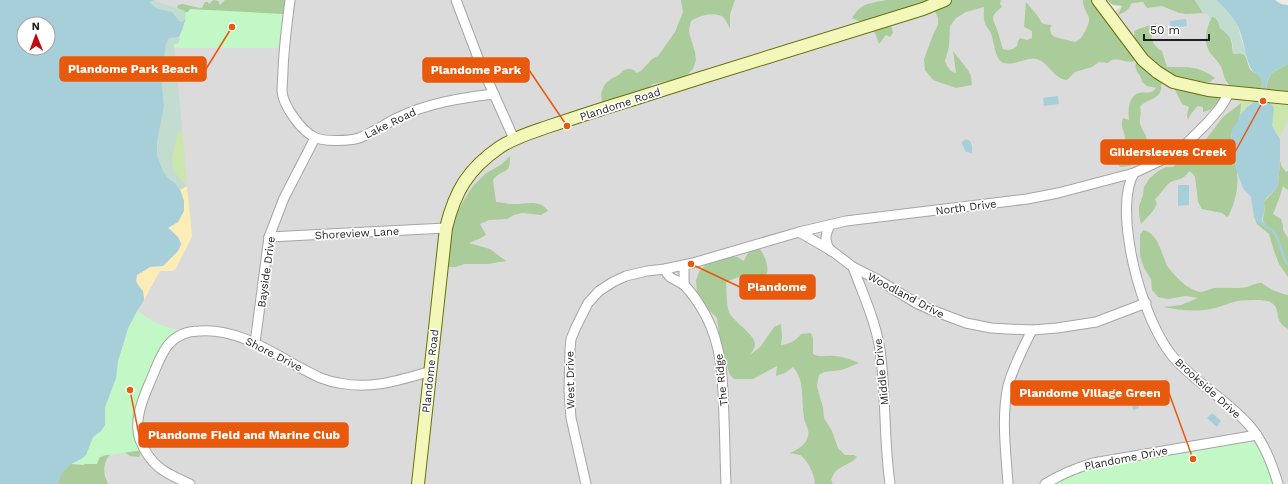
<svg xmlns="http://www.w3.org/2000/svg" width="1288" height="484" font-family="'Work Sans',sans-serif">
<rect width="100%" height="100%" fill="#eeebe4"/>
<!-- residential -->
<path fill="#dcdbdb" d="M 140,0 L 1098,0 L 1110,15 L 1129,0 L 1174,0 L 1208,15 L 1229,92 L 1288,98 L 1288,484 L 49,484 Z"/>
<!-- grass -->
<g fill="#cae6ac">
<path d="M 1246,99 L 1259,101 C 1250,101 1245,109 1240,115 L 1241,108 L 1241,103 Z"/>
<path d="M 1269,102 L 1288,105 L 1288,119 L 1280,138 C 1278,133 1273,129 1272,124 C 1271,116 1276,109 1269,102 Z"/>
<path d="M 182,126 L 187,186 C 172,172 168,161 175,141 C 177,136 180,131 182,126 Z"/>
</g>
<!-- forest -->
<g fill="#aacc9a">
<path d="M 214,0 L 218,1 L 220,5 L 225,0 L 285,0 L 286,13 L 281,18 L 189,12 L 186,12 L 177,8 L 178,5 L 182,4 L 200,8 L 202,8 L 205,2 L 208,2 L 209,4 L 212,1 Z"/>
<path d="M 681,0 L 735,0 L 730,14 L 730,29 C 728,25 726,20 723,17 C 715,11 698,16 691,21 L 689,29 L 690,36 L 695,52 L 696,60 L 693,69 L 685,77 L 653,84 L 643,92 L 605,103 L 602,102 C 600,93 602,85 611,79 C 612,78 615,77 617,76 C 624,71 624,67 634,70 L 636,73 L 641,71 L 652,59 L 658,56 L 675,32 L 683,12 Z"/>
<path d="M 886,0 L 1001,0 L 1000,4 L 1002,7 C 986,19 996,21 999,36 C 1001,41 1001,45 1003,49 C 1008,51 1012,50 1017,46 L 1018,41 L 1020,38 L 1027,40 L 1032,38 L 1032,31 L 1024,27 L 1026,2 L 1037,15 L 1042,23 L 1044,24 L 1052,25 L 1050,28 L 1051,34 L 1055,37 L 1075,42 C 1080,40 1082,37 1084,33 C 1096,13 1083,16 1083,0 L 1096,0 L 1135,43 L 1134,31 L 1138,29 L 1157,23 L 1151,29 C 1151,40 1153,46 1162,51 L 1167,67 C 1187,67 1198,65 1215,78 L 1210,82 L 1203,83 L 1220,94 L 1220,101 L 1210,110 L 1203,112 L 1203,107 L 1198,106 C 1193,110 1191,114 1188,120 L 1187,115 L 1189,107 L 1182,104 L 1173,86 L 1162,81 C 1161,85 1162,90 1159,94 C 1154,100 1144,101 1140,107 C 1142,114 1139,118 1140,124 C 1142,131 1148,136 1147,143 L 1152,143 L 1151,151 L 1153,157 C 1151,163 1144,162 1139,160 L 1130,166 L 1121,167 L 1119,166 L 1120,160 L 1125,157 L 1126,154 C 1126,148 1126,143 1125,137 C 1124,129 1120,127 1123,118 L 1129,120 C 1128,111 1128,96 1139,93 C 1143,92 1148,93 1152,92 L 1156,88 L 1147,86 L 1142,82 C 1141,72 1132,72 1137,60 C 1126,66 1115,54 1108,63 L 1099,62 L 1092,67 L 1075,72 L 1067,80 C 1054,79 1049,63 1037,59 C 1029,56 1014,66 1004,63 C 995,61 994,41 991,33 C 989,29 986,27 985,23 C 983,17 984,12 984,7 L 966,12 L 956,18 L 950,26 L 949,47 L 945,61 L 947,66 L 951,71 L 956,73 L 953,51 L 968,70 L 971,76 L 972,85 L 956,88 L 933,80 L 925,70 L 924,59 L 933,35 L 938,25 L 938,18 L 935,11 L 931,7 L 889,25 L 892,28 L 893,33 L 890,37 L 886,35 L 879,44 L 875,33 L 866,24 L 852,18 C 862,2 869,4 886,0 Z"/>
<path d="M 1107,0 L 1195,0 L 1203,13 L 1186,14 L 1179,13 L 1162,6 L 1147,8 L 1143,2 L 1133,3 L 1131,4 C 1129,10 1124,13 1118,15 L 1122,6 L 1113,5 Z"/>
<path d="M 1212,16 C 1217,18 1220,23 1220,28 C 1232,36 1232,41 1233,54 C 1251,50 1244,63 1252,71 C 1254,73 1257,73 1258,74 C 1263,78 1263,85 1260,90 L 1231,87 C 1222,79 1225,73 1220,65 C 1218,61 1214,58 1212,55 C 1202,43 1206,29 1212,16 Z"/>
<path d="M 1288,64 L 1288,94 L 1266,90 C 1269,71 1272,73 1288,64 Z"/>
<path d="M 1241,103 C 1241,109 1240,118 1237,124 C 1235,127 1232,129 1232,132 C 1229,145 1235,160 1237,172 C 1239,187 1235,202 1229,215 L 1227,217 L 1222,213 L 1202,209 L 1198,202 L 1195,177 L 1193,174 L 1189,171 C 1183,182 1175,178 1168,184 C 1163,189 1160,195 1155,199 L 1157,204 L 1153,211 L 1141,224 L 1139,214 L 1139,206 L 1143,195 L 1144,187 L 1149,179 L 1158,171 L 1166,167 L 1173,167 L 1195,149 L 1206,139 L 1223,117 Z"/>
<path d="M 510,156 C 510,159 510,164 509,167 C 506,173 498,172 493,180 L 496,202 C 501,202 506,204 512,204 C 525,205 539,198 548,211 L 541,215 L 522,213 L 514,215 L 507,219 L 489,220 L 480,224 L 486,235 L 479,239 L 469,243 L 490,249 L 506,261 L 488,264 L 464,264 L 456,267 L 448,267 L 451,228 L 456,215 L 463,202 L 473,186 L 485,174 L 502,164 Z"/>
<path d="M 1280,161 L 1282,167 L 1286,172 L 1288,171 L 1288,190 L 1283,186 L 1279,199 L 1273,214 L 1281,219 L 1283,225 L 1283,230 L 1288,238 L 1288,277 L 1279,264 L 1274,251 L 1269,234 L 1257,224 L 1254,217 L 1256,220 L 1266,226 C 1262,221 1263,219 1264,213 C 1265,209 1264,205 1264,202 L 1275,190 L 1278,184 Z"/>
<path d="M 1144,230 C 1160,235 1161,255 1168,267 C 1173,274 1179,279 1185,285 C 1190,288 1196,292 1202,292 C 1206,291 1210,289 1214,288 C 1224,287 1238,289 1247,287 C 1253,285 1256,283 1262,283 C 1269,289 1279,293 1288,295 L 1288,329 C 1286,327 1282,326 1281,323 C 1275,316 1281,308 1270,302 C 1265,299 1239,300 1234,302 C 1226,304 1218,308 1210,309 C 1194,312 1179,310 1163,307 L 1181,305 L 1198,298 L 1186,296 L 1168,299 L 1158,297 L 1152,290 L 1151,279 L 1144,268 L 1140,256 L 1140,234 Z"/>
<path d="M 759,248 C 764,253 769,266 767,273 C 766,275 765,277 764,279 C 751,275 738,275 726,283 C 727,292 726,303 729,312 C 734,323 757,335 755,346 C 754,349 752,352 750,355 L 761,346 L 774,327 L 781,324 L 782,337 L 781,345 C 790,344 795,341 801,334 L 811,333 L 813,338 L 813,354 C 820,358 827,355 835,356 C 841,356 853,360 859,363 L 842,370 L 824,372 L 819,375 L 818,379 L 817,386 L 823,408 L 824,418 L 832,431 L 838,448 L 845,455 L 854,455 L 857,457 C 850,465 842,465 836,471 C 834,473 832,477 831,480 L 833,484 L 815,484 C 815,476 808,460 800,455 C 797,454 793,454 790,453 C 798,449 806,445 808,436 C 810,430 805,424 804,418 C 802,407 803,395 801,384 C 800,377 797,372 793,367 L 785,373 L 776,376 L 777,366 L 753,379 L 734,379 L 730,375 L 721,349 L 717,318 L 701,302 L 697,294 L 696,280 L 699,272 L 707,263 L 731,256 L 737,257 L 744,261 C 747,253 750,250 759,248 Z"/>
<path d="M 132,443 L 140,451 L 140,455 L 139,457 L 130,456 L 126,453 L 112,452 C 103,462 102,472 108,484 L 58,484 L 61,473 L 71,464 L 83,465 Z"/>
</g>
<!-- wetland -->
<g fill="#c2dccf">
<path d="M 1195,0 L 1216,0 L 1229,13 L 1237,24 L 1247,57 L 1241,53 L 1233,54 C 1233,46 1233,39 1226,33 C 1225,31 1222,30 1221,29 C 1217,24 1220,19 1212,16 L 1210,22 L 1208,15 L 1203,13 Z"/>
<path d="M 148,1 L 155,1 L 182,10 L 186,12 L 186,18 L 182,22 L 179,21 L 170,11 L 155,8 Z"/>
<path d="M 179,37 L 180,39 L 178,44 L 174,44 L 182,126 L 176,139 L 172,159 L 173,169 L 180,179 L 187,186 L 180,190 L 175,183 L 168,178 L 163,171 L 157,155 L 157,141 L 164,106 L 160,66 C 166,58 163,46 169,38 Z"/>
</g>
<!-- sand -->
<path fill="#fcecb5" d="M 187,186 L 192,236 L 191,239 L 175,270 L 171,271 L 160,271 L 144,300 L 143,291 L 136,281 L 137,275 L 150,267 L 157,266 L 178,251 L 181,244 L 178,237 L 168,227 L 181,192 L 180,190 Z"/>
<!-- park -->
<g fill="#c2f7c6">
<path d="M 190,9 L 283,14 L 278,48 L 174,48 L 174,44 L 178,44 L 180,39 L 179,37 L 184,24 L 186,12 L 188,12 Z"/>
<path d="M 137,311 L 154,322 L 173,329 L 192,331 L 170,343 L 138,419 L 145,450 L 100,456 L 97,464 L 71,464 L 81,459 L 93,437 L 101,431 L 105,425 L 105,407 L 116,378 L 118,361 L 128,329 Z"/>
<path d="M 1257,435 L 1278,484 L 1045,484 L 1068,471 Z"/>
</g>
<!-- water -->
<g fill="#a6cfda" fill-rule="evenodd">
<path d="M 0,0 L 156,0 L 149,2 L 156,8 L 172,12 L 179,21 L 182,22 L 186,18 L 182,30 L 179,37 L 169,38 C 164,45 166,54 163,62 C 162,64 160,66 159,69 L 162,72 L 161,77 L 164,106 L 157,141 L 157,155 L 163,171 L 168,178 L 175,183 L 181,192 L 184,201 L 184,211 L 178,222 L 168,228 L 178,237 L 181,244 L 178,251 L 163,266 L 150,267 L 137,275 L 136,281 L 139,287 L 143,291 L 144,300 L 137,311 L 128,328 L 123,345 L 118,361 L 116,378 L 105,407 L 105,425 L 101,431 L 93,437 L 86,455 L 81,459 L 71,464 L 62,473 L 58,484 L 0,484 ZM 24,24 L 48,24 L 48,48 L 24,48 Z"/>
<path d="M 1216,0 L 1275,0 L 1281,4 L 1288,5 L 1288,64 C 1272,73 1269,71 1266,90 L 1260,90 C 1267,76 1254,76 1250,67 C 1244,53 1244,36 1236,23 C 1231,14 1223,7 1216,0 Z"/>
<path d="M 1186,19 L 1187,26 L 1171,28 L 1170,21 Z"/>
<path d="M 1058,96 L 1059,104 L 1044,106 L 1043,98 Z"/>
<path d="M 1255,101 L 1269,102 L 1273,106 L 1274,109 L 1272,126 L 1280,139 L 1280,161 L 1278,184 L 1275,190 L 1267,197 L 1264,202 L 1264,213 L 1262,219 L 1263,222 L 1267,227 L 1258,223 L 1254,217 L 1251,197 L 1243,188 L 1237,172 L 1231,143 L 1232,130 L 1237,123 L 1240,115 L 1246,108 Z"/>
<path d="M 966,139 L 970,141 L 972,146 L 972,153 L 966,152 L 962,144 L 962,142 Z"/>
<path d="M 1178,185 L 1189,185 L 1189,205 L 1178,206 Z"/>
<path d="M 1136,393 L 1139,408 L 1133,410 L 1130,395 Z"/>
<path d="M 1212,413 L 1221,421 L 1217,427 L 1207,418 Z"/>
</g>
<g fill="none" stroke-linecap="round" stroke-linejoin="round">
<!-- stream -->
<path stroke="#a6cfda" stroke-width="2.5" d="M 1264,225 L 1273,231 L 1277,237 L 1286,263 L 1288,264"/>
<!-- minor casing -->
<g stroke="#a5a5a5" stroke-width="11">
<g id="minor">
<path d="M 290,0 C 287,23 284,46 283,70 C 283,76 282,84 282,91 C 283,106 301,130 314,137 C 323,142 350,141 359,138 C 372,133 385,124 397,118 C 428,103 460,98 494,94"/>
<path d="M 456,0 L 480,63 L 514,139"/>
<path d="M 1134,173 C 1124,190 1126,221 1129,241 C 1134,277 1151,331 1174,358 C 1196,383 1227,400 1249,425 C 1263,441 1272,463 1278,484"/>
<path d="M 830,225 C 825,235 824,242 831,251"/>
<path d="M 799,232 L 832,251 L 853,267 L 880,281 L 916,303 L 929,309 L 966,323 L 991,328 L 1008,329 L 1032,330 L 1057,328 L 1096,322 L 1146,303"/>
<path d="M 269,237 L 446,228"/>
<path d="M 853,267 C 864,297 878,326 881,358 C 886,400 884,442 890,484"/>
<path d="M 665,269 C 669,281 678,279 685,286 C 694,295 700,305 706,316 C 723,348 723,385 724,420 C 725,441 725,463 726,484"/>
<path d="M 684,285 L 684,265"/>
<path d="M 255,343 L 269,237 L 284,198 L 315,138"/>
<path d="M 190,484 C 165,473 151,467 140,440 C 133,422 143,398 150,382 C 156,369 160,354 169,344 C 177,335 188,331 199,331 C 235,328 267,349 297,366 C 311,373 323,381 339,383 C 371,390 400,380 431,371"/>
<path d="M 586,484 L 571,418 L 569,390 L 570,349 L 571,339 L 576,327 L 588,303 L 599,291 L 613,282 L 626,276 L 647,271 L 665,269 L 693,263 L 799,232 L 846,221 L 1027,199 L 1058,193 L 1134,173 L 1164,159 L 1181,149 L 1207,123 L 1220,108 L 1230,92"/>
<path d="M 1008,484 C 1006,452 1001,418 1008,386 C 1013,367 1023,348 1032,330"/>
<path d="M 1045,484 C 1061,474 1076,468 1093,463 L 1257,435"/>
</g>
</g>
<!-- secondary casing -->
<g stroke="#677009" stroke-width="14">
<g id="secondary">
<path d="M 1098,0 L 1143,60 L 1157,72 L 1173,82 L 1208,90 L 1288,98"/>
<path d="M 418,484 L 446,228 C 455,191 468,169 500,147 C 515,137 533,132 550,126 C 577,117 604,108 631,100 C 728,69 825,39 923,9 L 945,0"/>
</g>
</g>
<!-- minor -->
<use href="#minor" stroke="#fff" stroke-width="9"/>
<!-- secondary -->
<use href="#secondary" stroke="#f4f7ba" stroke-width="12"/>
</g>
<g text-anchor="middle" stroke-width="3.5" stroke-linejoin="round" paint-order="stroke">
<!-- street labels -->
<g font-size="11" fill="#1e1e1e" stroke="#fff">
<text transform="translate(620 104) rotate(-18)" y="4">Plandome Road</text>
<text transform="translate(390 123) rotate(-26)" y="4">Lake Road</text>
<text transform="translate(966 207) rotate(-7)" y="4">North Drive</text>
<text transform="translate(357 233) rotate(-3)" y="4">Shoreview Lane</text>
<text transform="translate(266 272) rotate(-82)" y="4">Bayside Drive</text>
<text transform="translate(906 295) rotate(28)" y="4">Woodland Drive</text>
<text transform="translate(274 354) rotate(27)" y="4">Shore Drive</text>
<text transform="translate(430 371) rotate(-84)" y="4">Plandome Road</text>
<text transform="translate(881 372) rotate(-96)" y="4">Middle Drive</text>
<text transform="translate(570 380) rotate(-91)" y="4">West Drive</text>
<text transform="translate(721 380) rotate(-96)" y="4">The Ridge</text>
<text transform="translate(1208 388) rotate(42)" y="4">Brookside Drive</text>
<text transform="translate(1126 458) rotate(-11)" y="4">Plandome Drive</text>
</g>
</g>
<!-- callouts -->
<path fill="none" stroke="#e8590c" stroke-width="1.5" d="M232 27L206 69M567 126L529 70M1263 101L1235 152M691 264L740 287M1193 459L1169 393M130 390L139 435"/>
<g fill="#e8590c" stroke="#fff" stroke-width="1.5">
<circle cx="232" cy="27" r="4"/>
<circle cx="567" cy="126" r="4"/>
<circle cx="1263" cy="101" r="4"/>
<circle cx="691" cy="264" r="4"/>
<circle cx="1193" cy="459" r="4"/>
<circle cx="130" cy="390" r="4"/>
</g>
<g fill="#e8590c" stroke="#e8590c" stroke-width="1.5">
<rect x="60" y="57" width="146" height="24" rx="4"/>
<rect x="423" y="58" width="106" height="24" rx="4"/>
<rect x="1101" y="140" width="134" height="24" rx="4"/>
<rect x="740" y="275" width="75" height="24" rx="4"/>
<rect x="1011" y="381" width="158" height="24" rx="4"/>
<rect x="139" y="423" width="209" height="24" rx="4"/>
</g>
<g font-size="12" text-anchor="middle" font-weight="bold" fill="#fff">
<text x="133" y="73">Plandome Park Beach</text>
<text x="476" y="74">Plandome Park</text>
<text x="1168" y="156">Gildersleeves Creek</text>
<text x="777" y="291">Plandome</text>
<text x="1090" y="397">Plandome Village Green</text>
<text x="244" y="439">Plandome Field and Marine Club</text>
</g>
<!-- north arrow -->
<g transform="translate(36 36) rotate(359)"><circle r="19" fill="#ffffff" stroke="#a5a5a5"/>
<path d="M0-3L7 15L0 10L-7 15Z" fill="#c3090c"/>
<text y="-6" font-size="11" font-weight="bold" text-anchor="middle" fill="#1e1e1e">N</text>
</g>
<!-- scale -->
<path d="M1144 34v6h65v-6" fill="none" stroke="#1e1e1e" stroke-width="2"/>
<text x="1150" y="34" font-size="12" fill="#1e1e1e" stroke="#ffffff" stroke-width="3" paint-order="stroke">50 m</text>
</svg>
